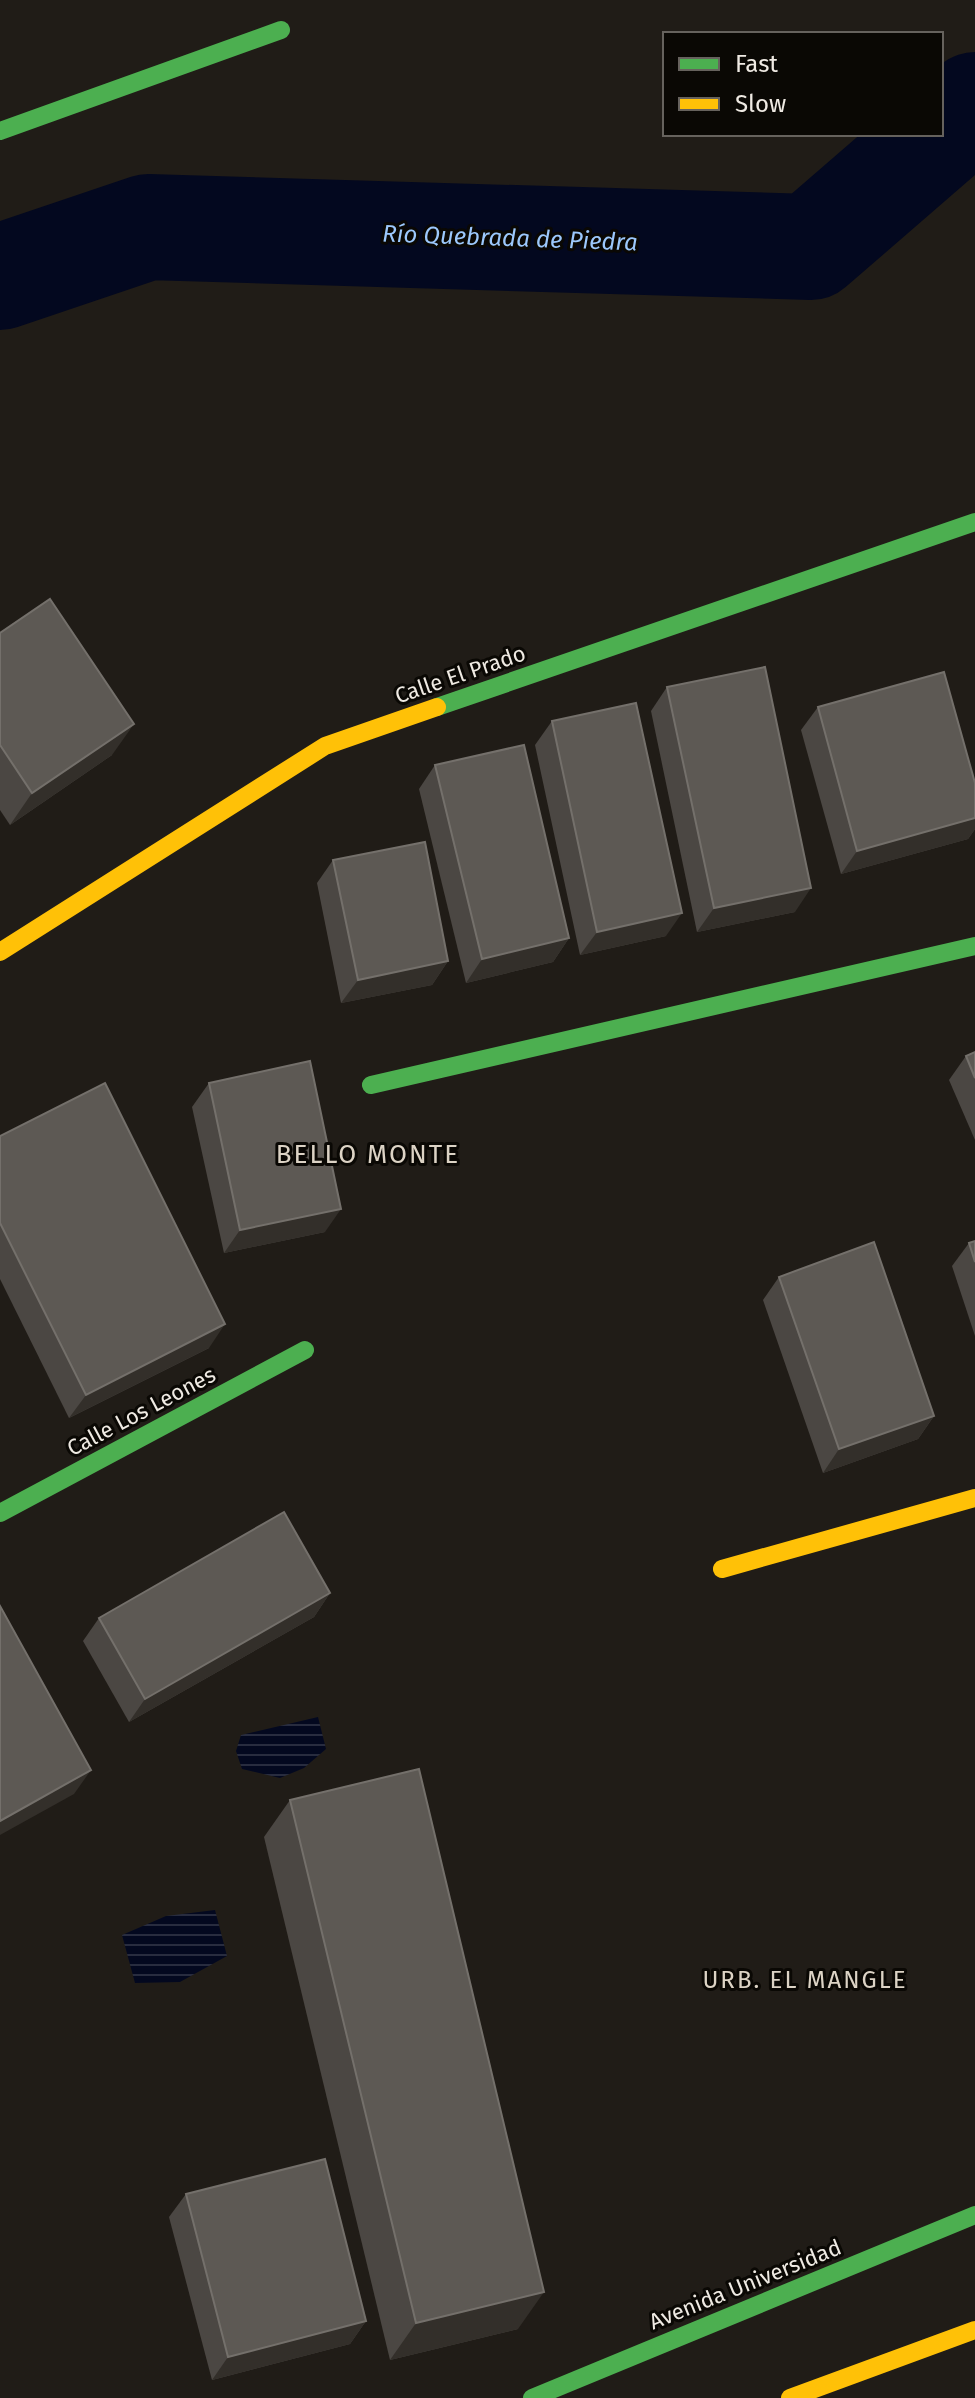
<svg xmlns="http://www.w3.org/2000/svg" width="975" height="2398" font-family="'Fira Sans',sans-serif">
<defs>
<pattern id="water-rules" width="6" height="5" patternUnits="userSpaceOnUse" patternTransform="scale(2)"><rect width="6" height="5" fill="#03081f"/><path d="M0 2.5h6" fill="none" stroke="#282c3f"/></pattern>
</defs>
<rect width="100%" height="100%" fill="#201c17"/>
<!-- water -->
<g fill="url(#water-rules)">
<path d="M 318,1717 L 326,1749 L 304,1768 L 280,1778 L 242,1769 L 236,1751 L 241,1735 Z"/>
<path d="M 215,1910 L 227,1956 L 180,1982 L 135,1983 L 122,1935 L 166,1916 Z"/>
</g>
<g fill="none" stroke-linecap="round" stroke-linejoin="round">
<!-- river -->
<path stroke="#03081f" stroke-width="106" d="M 0,277 L 148,227 L 811,247 L 975,105"/>
<!-- fast -->
<g stroke="#4caf50" stroke-width="18">
<path d="M 0,131 L 281,30"/>
<path d="M 437,707 L 975,522"/>
<path d="M 371,1085 L 975,946"/>
<path d="M 0,1513 L 305,1350"/>
<path d="M 532,2398 L 975,2215"/>
</g>
<!-- slow -->
<g stroke="#ffc107" stroke-width="18">
<path d="M 0,952 L 325,746 L 437,707"/>
<path d="M 722,1569 L 975,1498"/>
<path d="M 790,2398 L 975,2330"/>
</g>
</g>
<!-- wall -->
<g fill="#4b4743">
<path d="M 0,633 L 112,755 L 10,825 L 0,810 Z"/>
<path d="M 667,687 L 795,912 L 697,932 L 651,711 Z"/>
<path d="M 818,707 L 975,783 L 975,829 L 968,839 L 841,874 L 801,730 Z"/>
<path d="M 552,721 L 666,936 L 580,955 L 535,745 Z"/>
<path d="M 435,765 L 569,938 L 553,962 L 466,983 L 419,789 Z"/>
<path d="M 333,860 L 448,961 L 432,985 L 341,1003 L 317,883 Z"/>
<path d="M 975,1052 L 975,1140 L 949,1080 L 966,1056 Z"/>
<path d="M 209,1083 L 325,1232 L 224,1253 L 192,1107 Z"/>
<path d="M 0,1136 L 209,1348 L 69,1418 L 0,1279 Z"/>
<path d="M 975,1241 L 975,1336 L 952,1266 L 969,1243 Z"/>
<path d="M 779,1277 L 934,1416 L 918,1439 L 823,1473 L 763,1300 Z"/>
<path d="M 330,1593 L 314,1617 L 129,1722 L 83,1641 L 99,1618 Z"/>
<path d="M 290,1800 L 518,2329 L 390,2360 L 264,1837 Z"/>
<path d="M 186,2194 L 366,2321 L 350,2344 L 212,2380 L 169,2217 Z"/>
</g>
<!-- shaded-wall -->
<g fill="#332f2a">
<path d="M 134,724 L 112,755 L 10,825 L 32,793 Z"/>
<path d="M 975,818 L 975,829 L 968,839 L 841,874 L 857,851 Z"/>
<path d="M 811,888 L 795,912 L 697,932 L 714,908 Z"/>
<path d="M 682,913 L 666,936 L 580,955 L 597,932 Z"/>
<path d="M 569,938 L 553,962 L 466,983 L 482,959 Z"/>
<path d="M 448,961 L 432,985 L 341,1003 L 358,980 Z"/>
<path d="M 341,1209 L 325,1232 L 224,1253 L 240,1230 Z"/>
<path d="M 225,1324 L 209,1348 L 69,1418 L 86,1395 Z"/>
<path d="M 934,1416 L 918,1439 L 823,1473 L 839,1449 Z"/>
<path d="M 330,1593 L 314,1617 L 129,1722 L 145,1699 Z"/>
<path d="M 91,1770 L 74,1794 L 0,1835 L 0,1821 Z"/>
<path d="M 544,2292 L 518,2329 L 390,2360 L 416,2323 Z"/>
<path d="M 366,2321 L 350,2344 L 212,2380 L 228,2357 Z"/>
</g>
<!-- building -->
<g fill="#5d5954" stroke="#74706b" stroke-width="2">
<path d="M 50,599 L 134,724 L 32,793 L 0,745 L 0,633 Z"/>
<path d="M 765,667 L 811,888 L 714,908 L 667,687 Z"/>
<path d="M 944,672 L 975,783 L 975,818 L 857,851 L 818,707 Z"/>
<path d="M 636,703 L 682,913 L 597,932 L 552,721 Z"/>
<path d="M 524,745 L 569,938 L 482,959 L 435,765 Z"/>
<path d="M 425,842 L 448,961 L 358,980 L 333,860 Z"/>
<path d="M 975,1052 L 975,1078 L 966,1056 Z"/>
<path d="M 310,1061 L 341,1209 L 240,1230 L 209,1083 Z"/>
<path d="M 105,1083 L 225,1324 L 86,1395 L 0,1223 L 0,1136 Z"/>
<path d="M 975,1241 L 975,1262 L 969,1243 Z"/>
<path d="M 874,1242 L 934,1416 L 839,1449 L 779,1277 Z"/>
<path d="M 284,1512 L 330,1593 L 145,1699 L 99,1618 Z"/>
<path d="M 0,1606 L 91,1770 L 0,1821 Z"/>
<path d="M 419,1769 L 544,2292 L 416,2323 L 290,1800 Z"/>
<path d="M 325,2159 L 366,2321 L 228,2357 L 186,2194 Z"/>
</g>
<g text-anchor="middle" stroke-width="6" stroke-linejoin="round" paint-order="stroke">
<!-- street labels -->
<g font-size="22" fill="#efeae3" stroke="#0a0804">
<text transform="translate(460 674) rotate(-19)" y="8">Calle El Prado</text>
<text transform="translate(141 1411) rotate(-28)" y="8">Calle Los Leones</text>
<text transform="translate(745 2284) rotate(-22)" y="8">Avenida Universidad</text>
</g>
<!-- water labels -->
<g font-size="24" font-style="italic" fill="#9cc8fc" stroke="#0a0804">
<text transform="translate(510 238) rotate(2)" y="8">Río Quebrada de Piedra</text>
</g>
<!-- neighbourhood labels -->
<g font-size="24" letter-spacing="2" fill="#dcd3c5" stroke="#0a0804">
<text x="805" y="1988">URB. EL MANGLE</text>
</g>
<!-- quarter labels -->
<g font-size="26" letter-spacing="2" fill="#dcd3c5" stroke="#0a0804">
<text x="368" y="1163">BELLO MONTE</text>
</g>
</g>
<!-- legend -->
<rect x="663" y="32" width="280" height="104" fill="#0a0804" stroke="#66625d" stroke-width="2"/>
<rect x="679" y="58" width="40" height="12" fill="#4caf50" stroke="#66625d" stroke-width="2"/>
<text x="735" y="72" font-size="24" fill="#efeae3">Fast</text>
<rect x="679" y="98" width="40" height="12" fill="#ffc107" stroke="#66625d" stroke-width="2"/>
<text x="735" y="112" font-size="24" fill="#efeae3">Slow</text>
</svg>
